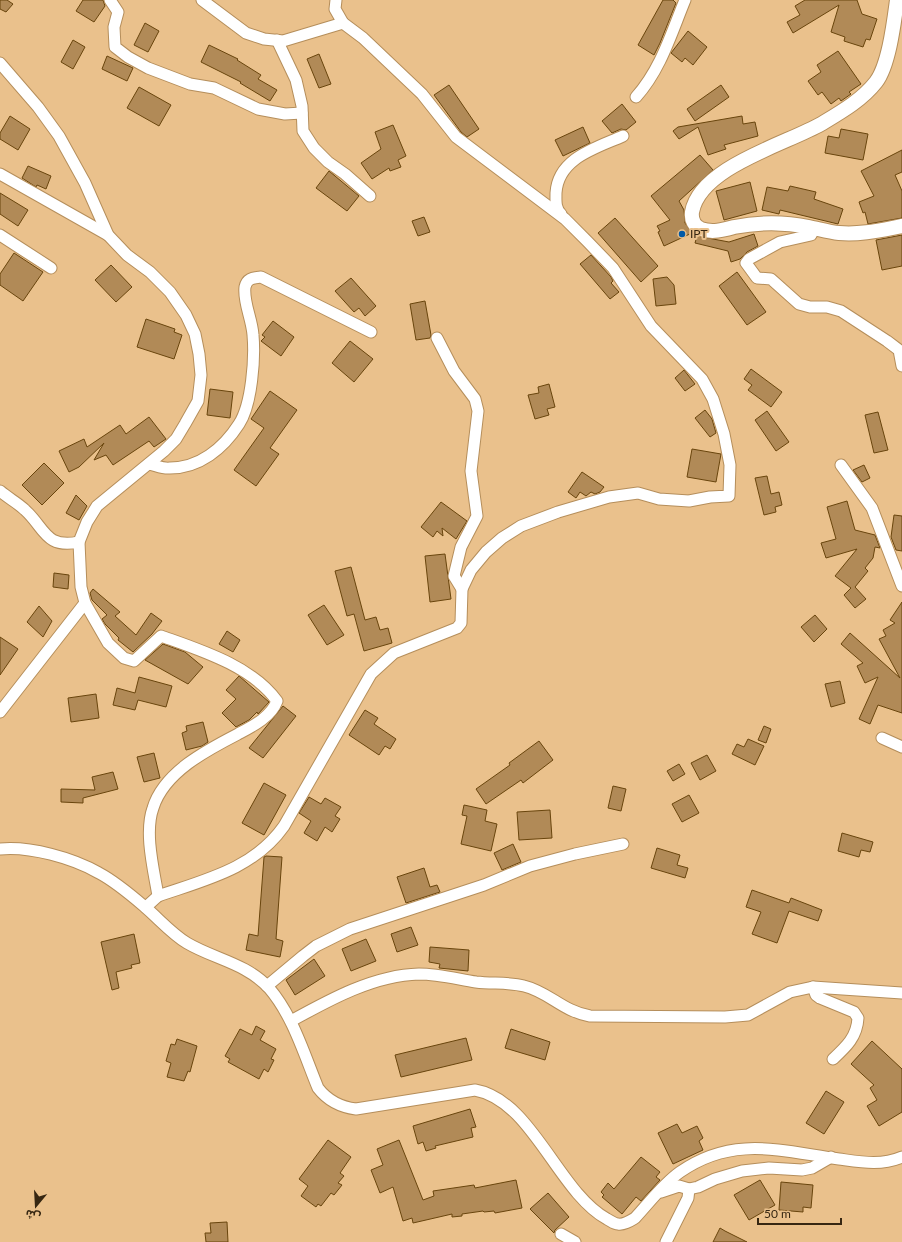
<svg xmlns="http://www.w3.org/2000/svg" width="902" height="1242" font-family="Lato,'Noto Sans Arabic',sans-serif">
<rect width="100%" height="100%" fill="#eac18c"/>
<!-- building -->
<g fill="#b18a57" stroke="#69450d">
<path d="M 0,0 L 7,0 L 13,4 L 6,12 L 0,9 Z"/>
<path d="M 83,0 L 103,0 L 105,6 L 94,22 L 76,11 Z"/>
<path d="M 663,0 L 673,0 L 676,3 L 660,43 L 654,55 L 638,45 Z"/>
<path d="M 805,0 L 857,0 L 862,14 L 877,19 L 870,40 L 866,39 L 863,47 L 844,41 L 845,37 L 831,32 L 839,5 L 793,33 L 787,22 L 800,15 L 795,6 Z"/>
<path d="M 145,23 L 159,31 L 148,52 L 134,45 Z"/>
<path d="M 688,31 L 707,47 L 693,65 L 685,58 L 682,62 L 671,53 Z"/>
<path d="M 73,40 L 85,47 L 73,69 L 61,62 Z"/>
<path d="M 209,45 L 238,59 L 237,60 L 261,75 L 258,79 L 277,90 L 270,101 L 240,83 L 241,82 L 201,62 Z"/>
<path d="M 838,51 L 861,84 L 849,92 L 851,94 L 841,101 L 839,98 L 831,104 L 822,92 L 818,95 L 808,81 L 821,72 L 817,65 Z"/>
<path d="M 319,54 L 331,84 L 319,88 L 307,59 Z"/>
<path d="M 107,56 L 133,68 L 127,81 L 102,69 Z"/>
<path d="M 449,85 L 479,129 L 467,137 L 461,132 L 434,95 Z"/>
<path d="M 721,85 L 729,97 L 695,121 L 687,109 Z"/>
<path d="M 139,87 L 171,105 L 159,126 L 127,108 Z"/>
<path d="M 622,104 L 636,122 L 626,130 L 621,129 L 612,133 L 602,121 Z"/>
<path d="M 10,116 L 30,129 L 18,150 L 0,139 L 0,133 Z"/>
<path d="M 742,116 L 743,124 L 755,122 L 758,136 L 724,145 L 726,149 L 708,155 L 698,127 L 679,139 L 673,131 L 678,127 Z"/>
<path d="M 393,125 L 406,156 L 398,160 L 401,167 L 390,171 L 389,168 L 372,179 L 361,163 L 381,149 L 375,132 Z"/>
<path d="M 583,127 L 590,143 L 563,156 L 555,140 Z"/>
<path d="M 841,129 L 868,134 L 863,160 L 825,153 L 828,136 L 839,138 Z"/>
<path d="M 902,150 L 902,172 L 895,175 L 902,191 L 902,218 L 868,224 L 865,212 L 863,213 L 859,202 L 874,196 L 861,171 Z"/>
<path d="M 700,155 L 713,170 L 679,201 L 684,210 L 685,223 L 692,233 L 664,246 L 658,232 L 660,231 L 657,226 L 670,220 L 651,196 Z"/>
<path d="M 28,166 L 51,176 L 46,189 L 37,185 L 36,187 L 22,178 Z"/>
<path d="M 329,171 L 359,196 L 347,211 L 316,188 Z"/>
<path d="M 750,182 L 757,211 L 724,220 L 716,191 Z"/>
<path d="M 790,186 L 816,192 L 814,199 L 843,209 L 838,224 L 780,210 L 779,214 L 762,210 L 767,187 L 788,191 Z"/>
<path d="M 0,193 L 28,210 L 18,226 L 0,214 Z"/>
<path d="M 424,217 L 430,232 L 418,236 L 412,221 Z"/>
<path d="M 615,218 L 658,266 L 641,282 L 598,233 Z"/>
<path d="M 754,234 L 758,246 L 747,252 L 740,259 L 731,262 L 728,251 L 695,243 L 697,236 L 729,242 Z"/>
<path d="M 902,235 L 902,266 L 882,270 L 876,240 Z"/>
<path d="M 14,253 L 43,272 L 23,301 L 0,285 L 0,274 Z"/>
<path d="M 591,255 L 611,277 L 613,281 L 611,283 L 619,292 L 610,299 L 580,264 Z"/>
<path d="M 111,265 L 132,287 L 116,302 L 95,280 Z"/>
<path d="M 737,272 L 766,312 L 747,325 L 719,286 Z"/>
<path d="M 667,277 L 674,285 L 676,304 L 656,306 L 653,279 Z"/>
<path d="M 351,278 L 376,306 L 365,316 L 359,308 L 354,312 L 335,291 Z"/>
<path d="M 425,301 L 431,335 L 430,338 L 416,340 L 410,304 Z"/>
<path d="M 146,319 L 175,329 L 174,332 L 182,335 L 174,359 L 137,347 Z"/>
<path d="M 273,321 L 294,337 L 281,356 L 261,341 L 265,337 L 262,335 Z"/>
<path d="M 350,341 L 373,359 L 354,382 L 332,363 Z"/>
<path d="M 751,369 L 782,392 L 771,407 L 748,390 L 752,385 L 744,379 Z"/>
<path d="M 684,370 L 695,384 L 685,391 L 675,378 Z"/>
<path d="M 549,384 L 555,407 L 547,409 L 549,415 L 535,419 L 528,395 L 539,393 L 538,387 Z"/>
<path d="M 210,389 L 233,392 L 230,418 L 207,415 Z"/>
<path d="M 270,391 L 297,410 L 270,448 L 279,454 L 256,486 L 234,470 L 264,428 L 251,419 Z"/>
<path d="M 705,410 L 712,419 L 716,433 L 710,437 L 695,418 Z"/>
<path d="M 767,411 L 789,442 L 776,451 L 755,420 Z"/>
<path d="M 878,412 L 888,450 L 874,453 L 865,415 Z"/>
<path d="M 149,417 L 166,439 L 154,447 L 149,441 L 113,465 L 106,455 L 94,460 L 104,443 L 79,467 L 69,472 L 59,451 L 84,439 L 87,447 L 120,425 L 126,434 Z"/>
<path d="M 692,449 L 721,454 L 716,482 L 687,477 Z"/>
<path d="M 44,463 L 64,483 L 42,505 L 22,485 Z"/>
<path d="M 864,465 L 870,478 L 862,482 L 853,470 Z"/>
<path d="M 582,472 L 604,487 L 600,492 L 595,494 L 591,492 L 586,496 L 580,492 L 576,498 L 568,492 Z"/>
<path d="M 767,476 L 771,494 L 779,492 L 782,505 L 775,507 L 776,512 L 764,515 L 755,478 Z"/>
<path d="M 76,495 L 87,506 L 79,520 L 66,513 Z"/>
<path d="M 847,501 L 855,530 L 875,535 L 880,548 L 875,547 L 873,558 L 865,568 L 868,571 L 855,587 L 866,599 L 855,608 L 844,595 L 851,588 L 835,576 L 857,549 L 826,558 L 821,543 L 836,539 L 827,507 Z"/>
<path d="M 441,502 L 467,521 L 456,539 L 442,528 L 443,536 L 437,531 L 433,537 L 421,527 Z"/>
<path d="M 894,515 L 902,516 L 902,551 L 896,550 L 891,537 Z"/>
<path d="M 445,554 L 451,599 L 430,602 L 425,556 Z"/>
<path d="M 351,567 L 365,620 L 376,617 L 380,630 L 388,628 L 392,643 L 364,651 L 354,614 L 347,616 L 335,571 Z"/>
<path d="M 54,573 L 69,575 L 68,589 L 53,587 Z"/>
<path d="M 93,589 L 120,612 L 115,616 L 136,635 L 151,613 L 162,621 L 152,634 L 133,652 L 118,640 L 119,638 L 105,624 L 102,619 L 107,615 L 92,600 L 90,593 Z"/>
<path d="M 902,602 L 902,713 L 878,705 L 870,724 L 859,719 L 878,677 L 865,683 L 857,666 L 863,663 L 841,644 L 850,633 L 900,678 L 879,639 L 886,636 L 883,630 L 895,623 L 890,620 Z"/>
<path d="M 324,605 L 344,635 L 327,645 L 308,615 Z"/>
<path d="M 39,606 L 52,621 L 43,637 L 27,622 Z"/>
<path d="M 815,615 L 827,629 L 814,642 L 801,627 Z"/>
<path d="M 227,631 L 240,640 L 233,652 L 219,644 Z"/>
<path d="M 0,637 L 18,649 L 0,675 Z"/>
<path d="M 163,644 L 185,652 L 203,667 L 188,684 L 145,660 Z"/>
<path d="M 239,676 L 269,702 L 258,714 L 257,712 L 249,720 L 236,727 L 222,713 L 236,699 L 226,690 Z"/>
<path d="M 139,677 L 172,686 L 166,707 L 138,700 L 135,710 L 113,705 L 117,688 L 135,693 Z"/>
<path d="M 840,681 L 845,703 L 831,707 L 825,684 Z"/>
<path d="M 96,694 L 99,718 L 71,722 L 68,698 Z"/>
<path d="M 283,706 L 296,716 L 263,758 L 249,748 Z"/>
<path d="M 365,710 L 378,718 L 374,724 L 396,739 L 390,749 L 385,746 L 379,755 L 349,735 Z"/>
<path d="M 203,722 L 208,742 L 202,746 L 186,750 L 182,733 L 187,731 L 186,726 Z"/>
<path d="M 764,726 L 771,729 L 766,743 L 758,740 Z"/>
<path d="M 748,739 L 764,746 L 755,765 L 732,754 L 737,744 L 744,747 Z"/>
<path d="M 539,741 L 553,760 L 523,783 L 521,780 L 486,804 L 476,789 L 510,765 L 509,763 Z"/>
<path d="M 154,753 L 160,778 L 144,782 L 137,757 Z"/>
<path d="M 707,755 L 716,771 L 700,780 L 691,763 Z"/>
<path d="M 679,764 L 685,774 L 673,781 L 667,771 Z"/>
<path d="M 113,772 L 118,789 L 83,798 L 83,803 L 61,802 L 61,789 L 95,790 L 92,777 Z"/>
<path d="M 264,783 L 286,795 L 264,835 L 242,823 Z"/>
<path d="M 613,786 L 626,789 L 621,811 L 608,808 Z"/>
<path d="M 689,795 L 699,813 L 682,822 L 672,804 Z"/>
<path d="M 309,797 L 321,804 L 325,798 L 341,807 L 335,816 L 340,819 L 332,832 L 325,827 L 317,841 L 304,833 L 311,821 L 299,813 Z"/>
<path d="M 464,805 L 487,810 L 485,821 L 497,824 L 491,851 L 461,844 L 467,816 L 462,815 Z"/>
<path d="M 550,810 L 552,838 L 519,840 L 517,812 Z"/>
<path d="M 842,833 L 873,842 L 870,852 L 861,850 L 859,857 L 838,851 Z"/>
<path d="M 513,844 L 521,862 L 502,870 L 494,853 Z"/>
<path d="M 657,848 L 680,855 L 677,865 L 688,868 L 685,878 L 651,868 Z"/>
<path d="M 266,856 L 282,857 L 276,939 L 283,941 L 280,957 L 246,950 L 249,934 L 258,936 L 264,857 Z"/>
<path d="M 424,868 L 430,887 L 437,885 L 440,892 L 406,903 L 397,877 Z"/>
<path d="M 752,890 L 789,903 L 791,898 L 822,910 L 818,921 L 789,911 L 777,943 L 752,934 L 761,912 L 746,907 Z"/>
<path d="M 411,927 L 418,945 L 397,952 L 391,934 Z"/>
<path d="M 134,934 L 140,963 L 131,965 L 132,968 L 116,972 L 119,988 L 112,990 L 101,942 Z"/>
<path d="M 366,939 L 376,961 L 351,971 L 342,949 Z"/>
<path d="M 430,947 L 469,950 L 468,971 L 439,968 L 440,964 L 429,962 Z"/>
<path d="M 314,959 L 325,976 L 295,995 L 286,980 Z"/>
<path d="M 256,1026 L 265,1031 L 260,1040 L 276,1049 L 271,1059 L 274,1060 L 268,1072 L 264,1069 L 259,1079 L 228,1062 L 230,1059 L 225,1056 L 240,1029 L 252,1035 Z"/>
<path d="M 511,1029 L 550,1042 L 545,1060 L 505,1048 Z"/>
<path d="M 466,1038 L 472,1060 L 401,1077 L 395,1055 Z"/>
<path d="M 177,1039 L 197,1046 L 190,1072 L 188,1071 L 184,1081 L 167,1077 L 171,1063 L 166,1061 L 171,1044 L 175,1045 Z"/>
<path d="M 872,1041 L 902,1069 L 902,1112 L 879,1126 L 867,1106 L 877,1100 L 870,1088 L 874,1085 L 851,1064 Z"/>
<path d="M 826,1091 L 844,1102 L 824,1134 L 806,1123 Z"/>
<path d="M 470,1109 L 476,1127 L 471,1128 L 473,1137 L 435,1146 L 436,1148 L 426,1151 L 423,1142 L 418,1144 L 413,1126 Z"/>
<path d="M 677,1124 L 682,1133 L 697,1126 L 703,1138 L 699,1141 L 703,1150 L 673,1164 L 658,1133 Z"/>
<path d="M 328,1140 L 351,1157 L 340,1173 L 344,1176 L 338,1183 L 342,1185 L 334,1195 L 331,1193 L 321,1206 L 318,1204 L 316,1207 L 301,1196 L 308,1186 L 299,1179 Z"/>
<path d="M 399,1140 L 423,1200 L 434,1196 L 433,1191 L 474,1185 L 475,1188 L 516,1180 L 522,1208 L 495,1213 L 494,1211 L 484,1212 L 483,1211 L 462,1214 L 462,1216 L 452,1217 L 452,1214 L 413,1223 L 412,1218 L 403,1221 L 393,1187 L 380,1193 L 371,1170 L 383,1165 L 377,1149 Z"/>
<path d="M 641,1157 L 660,1172 L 656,1177 L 660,1180 L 641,1201 L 636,1197 L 622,1214 L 602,1197 L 604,1195 L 601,1192 L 608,1183 L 614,1189 Z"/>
<path d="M 760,1180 L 775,1205 L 749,1220 L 734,1195 Z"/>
<path d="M 781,1182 L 813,1185 L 811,1208 L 803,1207 L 803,1212 L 779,1210 Z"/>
<path d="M 548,1193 L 569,1217 L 555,1230 L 554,1233 L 530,1209 Z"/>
<path d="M 227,1222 L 228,1242 L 206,1242 L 205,1233 L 211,1233 L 210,1223 Z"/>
<path d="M 720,1228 L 725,1231 L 747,1242 L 713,1242 Z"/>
</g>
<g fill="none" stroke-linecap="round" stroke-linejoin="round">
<!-- minor casing -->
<g stroke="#b58e5b" stroke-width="13">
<g id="minor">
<path d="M 110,0 L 118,12 L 114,27 L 115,47 L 128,57 L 148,68 L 190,84 L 214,88 L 258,109 L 285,114 L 302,113"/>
<path d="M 202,0 L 246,33 L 264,39 L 283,41 L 343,23"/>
<path d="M 277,40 L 296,80 L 302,106 L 303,131 L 314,148 L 328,162 L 345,174 L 370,196"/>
<path d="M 0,63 L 38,107 L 59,136 L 85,183 L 108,235 L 127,255 L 150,272 L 170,292 L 186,315 L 195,334 L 199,354 L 201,375 L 198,401 L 185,424 L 176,439 L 164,451 L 97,506 L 87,522 L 79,542 L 81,587 L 85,603 L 108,643 L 124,658 L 134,661 L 161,636 C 200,650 252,666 277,701 C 271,717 253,726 238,734 C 207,750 164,772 153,808 C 144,833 154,871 158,896 L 146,907"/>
<path d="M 636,97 C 661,69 671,34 685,0"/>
<path d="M 0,174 L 108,235"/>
<path d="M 561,214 C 555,208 556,201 556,193 C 558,158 596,148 623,136"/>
<path d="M 808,227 L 813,231 L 811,235 L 780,242 L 749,259 L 746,263 L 757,278 L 771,279 L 799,304 L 810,307 L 827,307 L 841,311 L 887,341 L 899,350 L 902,366"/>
<path d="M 0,235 L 51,268"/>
<path d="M 437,338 L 454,371 L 475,399 L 478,411 L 471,471 L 477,516 L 461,547 L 454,576 L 462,589"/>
<path d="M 149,464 C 155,465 163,469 170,468 C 199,468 223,449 239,424 C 252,404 255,358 253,335 C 252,319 243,302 245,287 C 247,278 253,278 261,277 L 371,332"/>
<path d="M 841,465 L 872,508 L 902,586"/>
<path d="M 0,491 C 8,498 18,503 25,510 C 45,528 45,549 79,542"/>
<path d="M 0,712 L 85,603"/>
<path d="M 882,738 L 902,747"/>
<path d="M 0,849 C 30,846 73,858 99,873 C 116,882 131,895 145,907 C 159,919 172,934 187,943 C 214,959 246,963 269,988 C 293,1016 304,1054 318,1088 C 328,1101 340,1107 356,1109 L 475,1090 C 532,1100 558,1192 607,1219 C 611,1221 614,1224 618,1224 C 624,1225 630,1221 635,1218 C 649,1203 663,1184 680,1172 C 733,1135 780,1151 839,1159 C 861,1162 881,1166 902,1157"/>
<path d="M 158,896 C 204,880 254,869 284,826 L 371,674 L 394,653 L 457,628 L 461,623 L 462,589 L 471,570 L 486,552 L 502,538 L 521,526 L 558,512 L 609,497 L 638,493 L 659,499 L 689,501 L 710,497 L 729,496 L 730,465 L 724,434 L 713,399 L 702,379 L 651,326 L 613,268 L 587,241 L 565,219 L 456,137 L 422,94 L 363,38 L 343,23 L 335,9 L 336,0"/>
<path d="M 267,986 L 303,956 L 316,946 L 350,929 L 484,885 L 530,866 L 575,854 L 623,844"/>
<path d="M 813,987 L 816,995 L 820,998 L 854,1012 L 858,1018 C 857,1037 846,1047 833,1059"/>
<path d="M 291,1021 C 329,1000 374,975 419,974 C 438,974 457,979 476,982 C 492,984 509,982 524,986 C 549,992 562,1011 590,1016 L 725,1017 L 748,1015 L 790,992 L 813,987 L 902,993"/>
<path d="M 661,1192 L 679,1186 L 689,1189 L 698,1187 L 715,1179 L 742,1171 L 769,1168 L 802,1170 L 812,1168 L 831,1157"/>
<path d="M 561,1234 L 575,1242"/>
<path d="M 666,1242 L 688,1198 L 689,1189"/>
</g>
</g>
<!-- major casing -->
<g stroke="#b58e5b" stroke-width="16">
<path id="major" d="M 897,0 C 894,22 889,65 876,82 C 862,100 841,112 821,124 C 786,144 700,167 692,212 C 691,220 694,226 701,229 C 712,233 723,230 734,227 C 759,222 784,222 809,227 C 819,229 829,232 839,233 C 860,235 881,230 902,226"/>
</g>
<!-- minor -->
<use href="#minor" stroke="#fff" stroke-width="11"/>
<!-- major -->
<use href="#major" stroke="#fff" stroke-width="14"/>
</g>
<!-- markers -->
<circle fill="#0059a6" stroke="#eac18c" stroke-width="1.5" cx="682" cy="234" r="4"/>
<g text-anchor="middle" stroke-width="4" stroke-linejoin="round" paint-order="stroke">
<!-- poi labels -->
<g font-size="12" fill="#372712" stroke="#eac18c" text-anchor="start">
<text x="690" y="238">IPT</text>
</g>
</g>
<!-- north arrow -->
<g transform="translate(36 1206) rotate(198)" stroke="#eac18c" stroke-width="3" paint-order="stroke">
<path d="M0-3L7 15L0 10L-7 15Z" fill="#372712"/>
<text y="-6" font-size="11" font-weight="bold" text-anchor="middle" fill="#372712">ش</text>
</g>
<!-- scale -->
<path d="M758 1218v6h83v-6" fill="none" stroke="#372712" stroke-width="2"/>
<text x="764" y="1218" font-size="12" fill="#372712" stroke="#eac18c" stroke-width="3" paint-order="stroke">50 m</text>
</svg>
